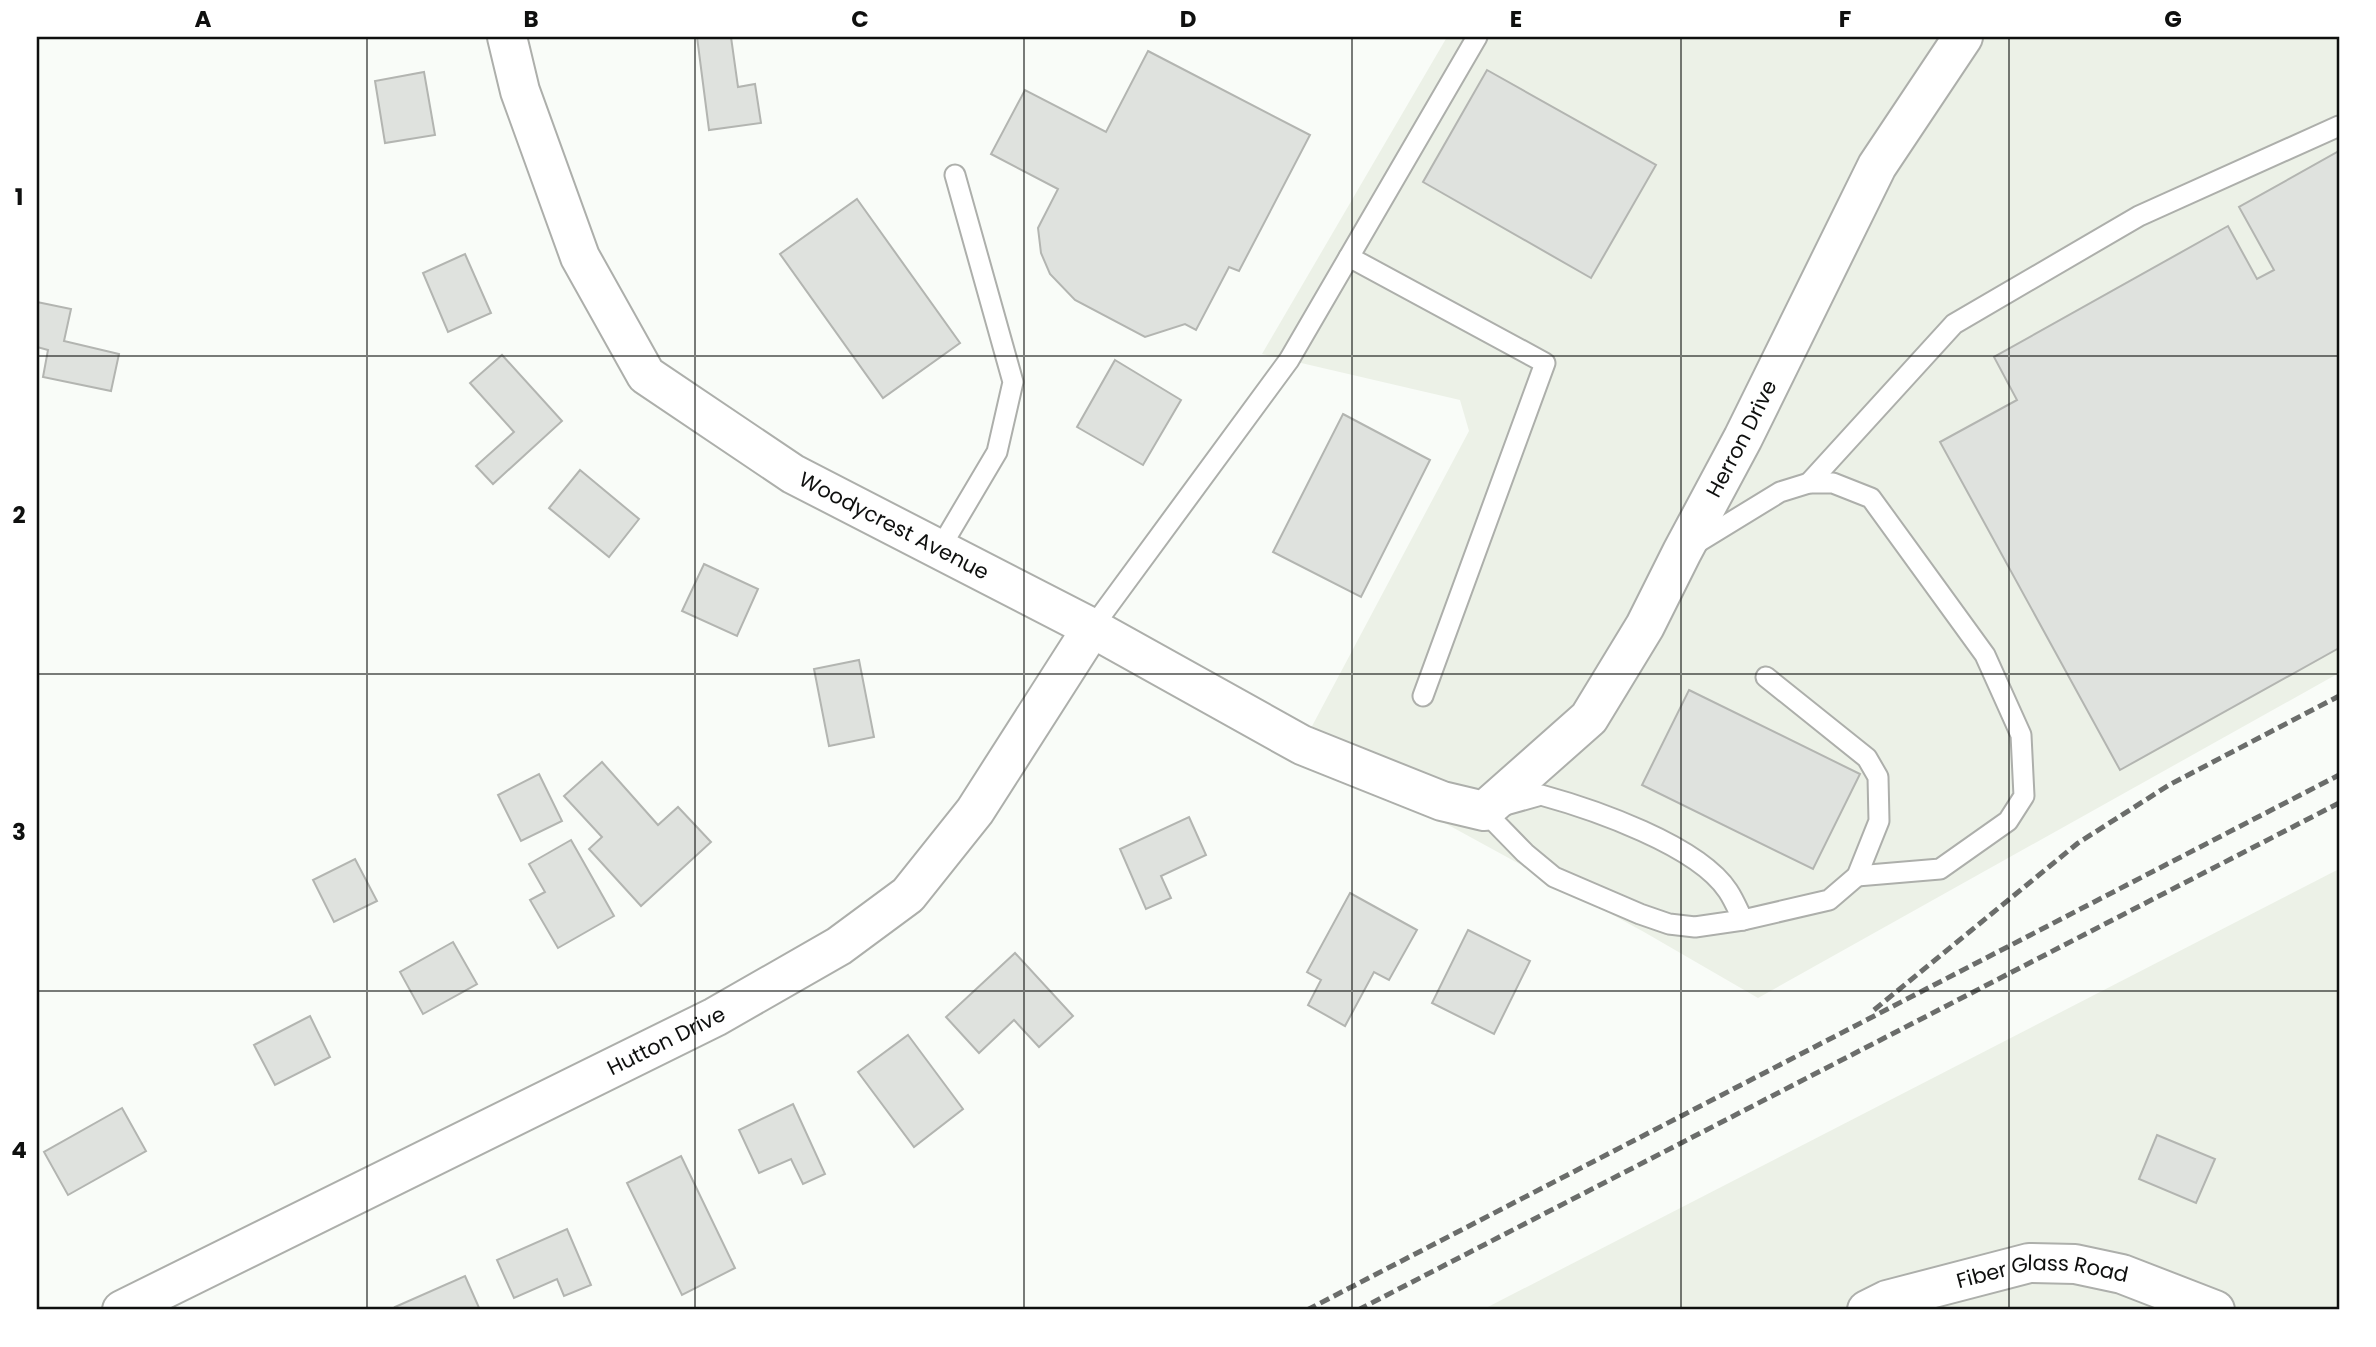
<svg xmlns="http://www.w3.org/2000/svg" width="2376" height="1347" font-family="Poppins,sans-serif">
<rect width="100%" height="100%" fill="#f9fcf8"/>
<!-- built -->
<g fill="#ecf1e7">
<path d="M 1447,37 L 2339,37 L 2339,673 L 1758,998 L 1644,932 L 1302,745 L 1469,431 L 1460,400 L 1262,354 Z"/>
<path d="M 2339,869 L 2339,1310 L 1482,1310 Z"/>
</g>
<!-- building -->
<g fill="#dfe2de" stroke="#b3b5b1" stroke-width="2">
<path d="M 697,37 L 731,37 L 738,87 L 755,84 L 761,123 L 709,130 Z"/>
<path d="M 1148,51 L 1310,135 L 1239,271 L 1229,267 L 1196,330 L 1185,324 L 1145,337 L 1075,300 L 1050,274 L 1041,253 L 1038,228 L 1058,189 L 991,154 L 1025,90 L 1106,132 Z"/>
<path d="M 1487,70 L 1656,165 L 1591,278 L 1423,182 Z"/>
<path d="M 424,72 L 435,135 L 385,143 L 375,81 Z"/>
<path d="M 2339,151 L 2339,648 L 2120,770 L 1940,442 L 2017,400 L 1994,357 L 2228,226 L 2257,279 L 2274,270 L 2239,207 Z"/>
<path d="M 857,199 L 960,343 L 883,398 L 780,254 Z"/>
<path d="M 465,254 L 491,313 L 448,332 L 423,273 Z"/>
<path d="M 37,302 L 71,309 L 64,341 L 119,354 L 111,391 L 43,377 L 48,350 L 37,347 Z"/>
<path d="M 502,355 L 562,421 L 493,484 L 476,466 L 514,432 L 470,383 Z"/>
<path d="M 1115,360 L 1181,400 L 1143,465 L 1077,427 Z"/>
<path d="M 1343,414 L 1430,460 L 1361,597 L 1273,552 Z"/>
<path d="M 580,470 L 639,519 L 609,557 L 549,508 Z"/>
<path d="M 704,564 L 758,589 L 737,636 L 682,611 Z"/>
<path d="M 859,660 L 874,737 L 829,746 L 814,669 Z"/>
<path d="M 1689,690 L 1860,774 L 1813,869 L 1642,785 Z"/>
<path d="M 602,762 L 658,825 L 678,807 L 711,842 L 641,906 L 589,849 L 602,837 L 564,796 Z"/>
<path d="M 539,774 L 562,821 L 521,841 L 498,795 Z"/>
<path d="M 1189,817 L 1206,855 L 1161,876 L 1171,898 L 1146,909 L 1120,849 Z"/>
<path d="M 571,840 L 614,916 L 558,948 L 530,900 L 545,892 L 529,864 Z"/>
<path d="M 355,859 L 377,901 L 334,922 L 313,880 Z"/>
<path d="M 1350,893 L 1417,930 L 1389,980 L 1374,972 L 1345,1026 L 1308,1005 L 1321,980 L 1307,972 Z"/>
<path d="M 1468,930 L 1530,961 L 1494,1034 L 1432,1003 Z"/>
<path d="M 453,942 L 477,984 L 423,1014 L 400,972 Z"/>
<path d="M 1015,953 L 1073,1016 L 1039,1047 L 1014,1020 L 979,1053 L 946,1017 Z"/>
<path d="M 310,1016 L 330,1057 L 275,1085 L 254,1045 Z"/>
<path d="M 908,1035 L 963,1109 L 914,1147 L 858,1072 Z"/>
<path d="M 793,1104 L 825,1174 L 803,1184 L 791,1159 L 759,1173 L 739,1130 Z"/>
<path d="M 122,1108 L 146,1151 L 68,1195 L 44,1152 Z"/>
<path d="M 2157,1135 L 2215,1159 L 2196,1203 L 2139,1179 Z"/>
<path d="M 681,1156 L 735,1268 L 682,1295 L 627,1183 Z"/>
<path d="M 567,1229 L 591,1285 L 564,1296 L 557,1279 L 514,1298 L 497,1260 Z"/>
<path d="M 465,1276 L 480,1310 L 397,1310 L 395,1307 Z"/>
</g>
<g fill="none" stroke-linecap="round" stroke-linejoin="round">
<!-- service casing -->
<g stroke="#adafab" stroke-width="23">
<g id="service">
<path d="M 1349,257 L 1545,363 L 1423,696"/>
<path d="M 1809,483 L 1954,324 L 2139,216 L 2339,126"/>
<path d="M 1692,546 L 1780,492 L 1809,483 L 1833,483 L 1871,498 L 1985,655 L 2021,735 L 2024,796 L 2008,821 L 1940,869 L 1857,876"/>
<path d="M 939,550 L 997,452 L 1013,382 L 955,175"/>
<path d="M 1092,628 L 1289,360 L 1477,37"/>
<path d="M 1541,795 C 1592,809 1698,845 1728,891 C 1734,900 1738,910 1743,920 L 1695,927 L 1669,924 L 1640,914 L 1554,877 L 1525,853 L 1484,811 Z"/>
<path d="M 1743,920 L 1829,900 L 1857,876 L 1879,821 L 1878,777 L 1867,758 L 1766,677"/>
</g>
</g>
<!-- minor casing -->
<g stroke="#adafab" stroke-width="42">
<g id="minor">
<path id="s1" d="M 507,37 L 520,91 L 580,257 L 646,375 L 793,474 L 1092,628 L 1302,745 L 1442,801 L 1484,811 L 1589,718 L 1645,626 L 1682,552 L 1743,438 L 1877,166 L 1963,37"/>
<path id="s2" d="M 122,1310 L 715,1017 L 839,946 L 908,895 L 975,811 L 1092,628"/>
<path id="s3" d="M 1867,1310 L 1887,1300 L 2029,1263 L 2075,1264 L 2122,1274 L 2215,1310"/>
</g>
</g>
<!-- service -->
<use href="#service" stroke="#fff" stroke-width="19"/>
<!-- minor -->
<use href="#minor" stroke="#fff" stroke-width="38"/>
<!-- rail -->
<g stroke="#6b6d6b" stroke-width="5" stroke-dasharray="10 5" stroke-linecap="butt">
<path d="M 1874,1010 L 2078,843 L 2169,785 L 2339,696"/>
<path d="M 1307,1310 L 2339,775"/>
<path d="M 1358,1310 L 2339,803"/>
</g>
</g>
<!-- grid -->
<path fill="none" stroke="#0f100f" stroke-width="2" stroke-opacity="0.55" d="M 367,37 L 367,1310M 695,37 L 695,1310M 1024,37 L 1024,1310M 1352,37 L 1352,1310M 1681,37 L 1681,1310M 2009,37 L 2009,1310M 37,356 L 2339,356M 37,674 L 2339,674M 37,991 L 2339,991"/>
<g text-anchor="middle" stroke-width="6" stroke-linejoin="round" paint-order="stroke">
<!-- street labels -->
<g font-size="21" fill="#0f100f" stroke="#fff">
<text dy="7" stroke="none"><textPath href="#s1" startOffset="1774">Herron Drive</textPath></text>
<text dy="7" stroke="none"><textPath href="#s1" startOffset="658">Woodycrest Avenue</textPath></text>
<text dy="7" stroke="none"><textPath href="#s2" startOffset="607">Hutton Drive</textPath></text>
<text dy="7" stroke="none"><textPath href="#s3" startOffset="182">Fiber Glass Road</textPath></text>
</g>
</g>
<!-- border -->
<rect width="2376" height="1347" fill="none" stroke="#ffffff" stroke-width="77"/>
<rect x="38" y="38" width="2300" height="1270" fill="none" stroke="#0f100f" stroke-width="2.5"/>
<g font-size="23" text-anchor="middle" font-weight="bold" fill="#0f100f">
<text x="203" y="27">A</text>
<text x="531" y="27">B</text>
<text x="860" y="27">C</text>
<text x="1188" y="27">D</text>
<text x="1516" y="27">E</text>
<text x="1845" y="27">F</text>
<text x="2173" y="27">G</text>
<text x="19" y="205">1</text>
<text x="19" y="523">2</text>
<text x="19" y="840">3</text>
<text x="19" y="1158">4</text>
</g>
</svg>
